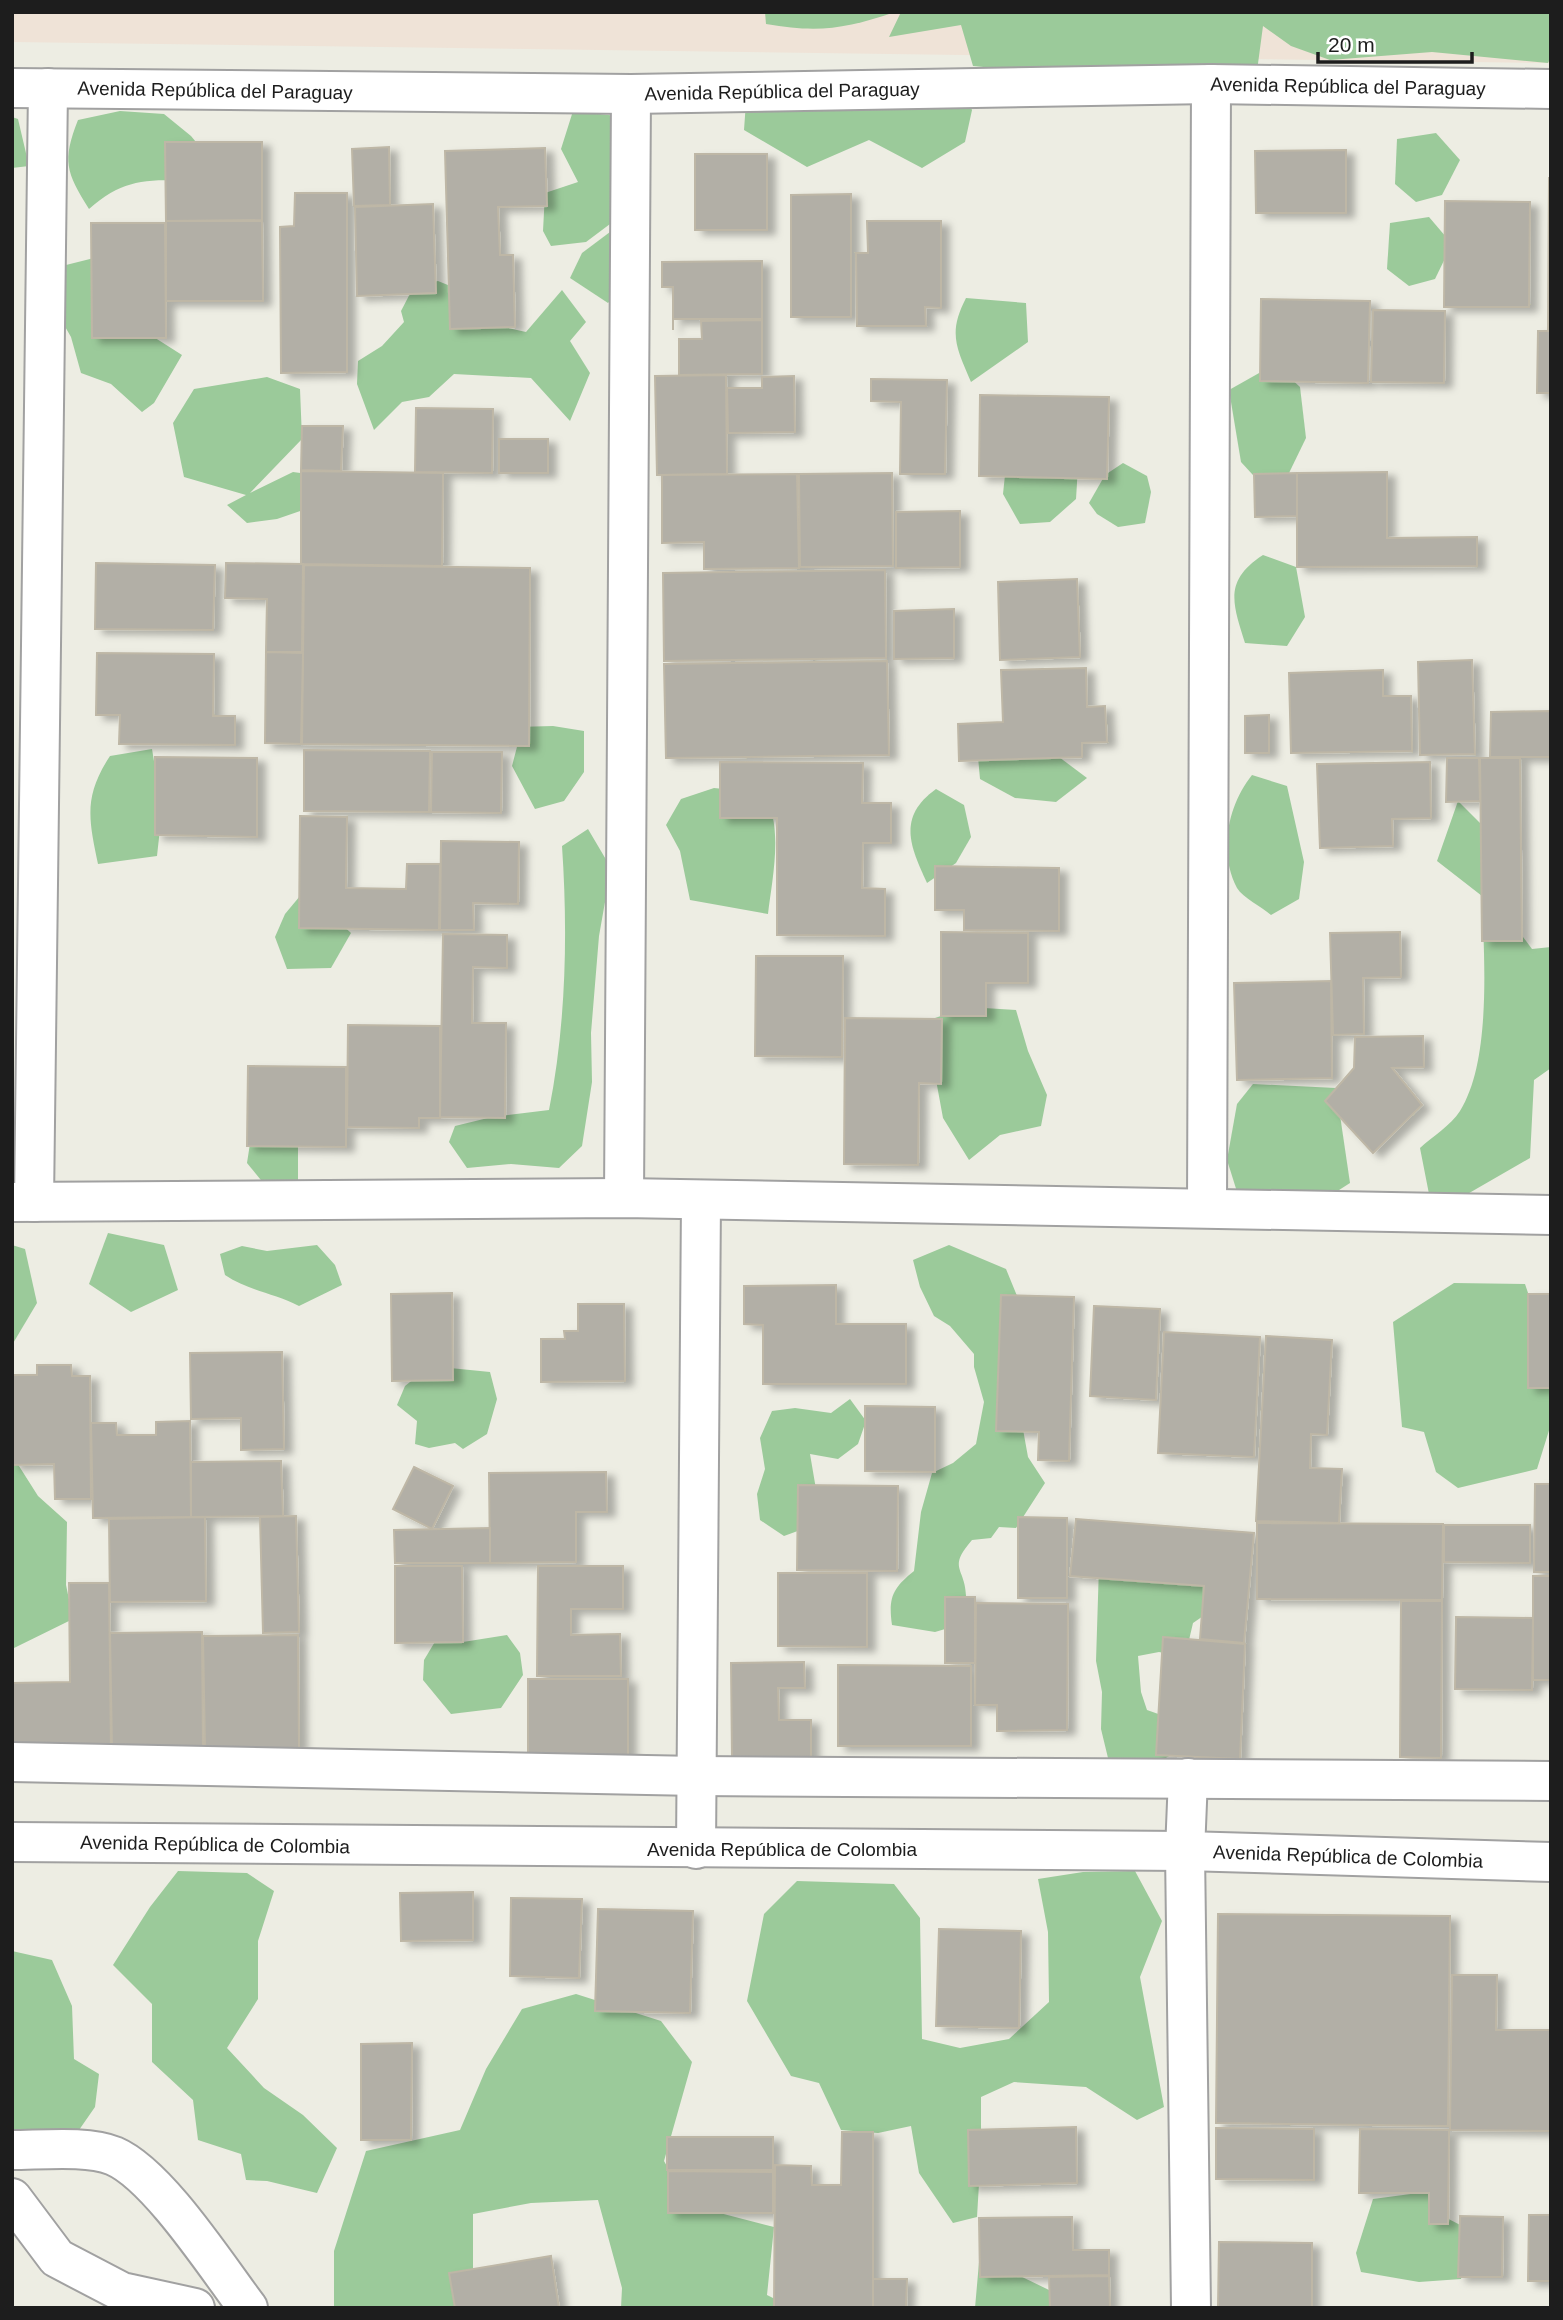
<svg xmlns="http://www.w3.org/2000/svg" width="1563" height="2320" font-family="Helvetica,sans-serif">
<defs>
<filter id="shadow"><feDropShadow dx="8" dy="4.5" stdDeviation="3.5" flood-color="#0004"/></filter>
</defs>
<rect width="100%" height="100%" fill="#edede3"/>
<!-- military -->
<path fill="#efe3d7" d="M 12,12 L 1551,12 L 1551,63 L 12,42 Z"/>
<!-- forest -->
<g fill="#9bca9a">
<path d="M 765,12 L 895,12 C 845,29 818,33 766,24 Z"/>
<path d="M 901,12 L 1551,12 L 1551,57 L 1548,63 L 1432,52 L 1330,60 L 1291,46 L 1263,26 L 1257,71 L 1060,74 L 973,66 L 961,25 L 889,37 Z"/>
<path d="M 961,87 L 972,110 L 965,142 L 922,168 L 869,140 L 807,167 L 744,130 L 746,102 Z"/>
<path d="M 120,111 L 164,114 L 191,136 L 205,153 L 179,180 C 139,180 120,182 89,209 C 66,172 62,161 78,120 Z"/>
<path d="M 573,111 L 617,116 L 626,212 L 586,242 L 551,246 L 543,231 L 545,193 L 578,182 L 561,149 Z"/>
<path d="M 12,117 L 18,119 L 29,166 L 12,168 Z"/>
<path d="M 1436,133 L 1460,160 L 1442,195 L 1416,202 L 1395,184 L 1397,139 Z"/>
<path d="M 1429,217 L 1452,244 L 1435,279 L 1409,286 L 1387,269 L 1390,223 Z"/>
<path d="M 614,229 L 628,281 L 608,303 L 570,278 L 582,253 Z"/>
<path d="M 98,257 L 149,334 L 182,355 L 154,403 L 142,412 L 111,384 L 81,373 L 71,337 L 56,311 L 66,265 Z"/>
<path d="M 438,281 L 470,294 L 504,327 L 526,332 L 562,290 L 586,322 L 570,341 L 590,373 L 570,421 L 531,378 L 454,374 L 429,397 L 402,402 L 374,430 L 357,384 L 358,361 L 382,346 L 404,322 L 401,311 L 414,286 Z"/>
<path d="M 966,298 L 1026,303 L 1028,342 L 971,382 C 956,347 948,333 966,298 Z"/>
<path d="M 1275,364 L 1300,387 L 1306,438 L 1289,473 L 1264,487 L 1241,462 L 1229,390 Z"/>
<path d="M 267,377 L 300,389 L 302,439 L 250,493 L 293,472 L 315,475 L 306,509 L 277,519 L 247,523 L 227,505 L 246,495 L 184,477 L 173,423 L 194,389 Z"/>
<path d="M 1123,463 L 1147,476 L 1151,492 L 1145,523 L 1118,527 L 1097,514 L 1089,503 L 1105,475 Z"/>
<path d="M 1078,466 L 1076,499 L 1050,522 L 1020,524 L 1003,494 L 1005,475 Z"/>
<path d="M 1263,555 L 1296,567 L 1305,617 L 1287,646 L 1245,643 C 1233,604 1223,581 1263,555 Z"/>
<path d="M 553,726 L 584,731 L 584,772 L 564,801 L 535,809 L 512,766 L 518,743 L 516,727 Z"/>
<path d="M 1039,742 L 1087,778 L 1056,802 L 1015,798 L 980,779 L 978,757 Z"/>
<path d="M 152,749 L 162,810 L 157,856 L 98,864 C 89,820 83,797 110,756 Z"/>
<path d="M 1252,775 L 1287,786 L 1304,862 L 1299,899 L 1271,915 C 1262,907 1243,898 1237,888 C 1218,852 1228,805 1252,775 Z"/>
<path d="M 714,788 L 762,793 C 785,821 772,880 768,914 L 690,900 L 680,851 L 666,825 L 681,799 Z"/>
<path d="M 936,789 L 964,805 L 971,837 L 956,863 L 927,883 C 910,846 897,817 936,789 Z"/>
<path d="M 1458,801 L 1502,845 L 1508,917 L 1532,949 L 1551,947 L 1551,1068 L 1534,1080 L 1530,1158 L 1464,1196 L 1429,1194 L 1420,1148 C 1432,1137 1451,1125 1460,1111 C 1492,1060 1484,956 1482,896 L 1437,861 Z"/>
<path d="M 588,829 L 611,868 L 599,936 L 591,1033 L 592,1082 L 582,1146 L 559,1168 L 511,1164 L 467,1168 L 449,1142 L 455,1126 L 492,1117 L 549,1110 C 566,1025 568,933 562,846 Z"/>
<path d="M 300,896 L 326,910 L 351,933 L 331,968 L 287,969 L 275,937 L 285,914 Z"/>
<path d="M 968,1007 L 1016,1010 L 1028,1051 L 1047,1095 L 1041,1126 L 1000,1135 L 969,1160 L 943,1118 L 934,1069 L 919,1044 L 935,1018 Z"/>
<path d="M 1253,1084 L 1336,1088 L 1350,1183 L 1311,1208 L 1239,1198 L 1227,1160 L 1237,1104 Z"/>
<path d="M 251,1137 L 298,1145 L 298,1190 L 269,1190 L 247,1163 Z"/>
<path d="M 108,1233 L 164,1245 L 178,1290 L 131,1312 L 89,1284 Z"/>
<path d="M 12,1245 L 25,1249 L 37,1303 L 12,1345 Z"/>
<path d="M 317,1245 L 335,1265 L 342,1285 L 299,1306 C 274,1293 249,1291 225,1275 L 220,1254 L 242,1246 L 267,1251 Z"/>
<path d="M 949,1245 L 1006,1269 L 1020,1303 L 1009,1352 L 1028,1457 L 1045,1483 L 1016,1528 L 999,1527 L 991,1538 L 972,1540 C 947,1569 965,1567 966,1596 C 967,1605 963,1615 962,1624 L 935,1632 L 892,1625 C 888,1597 893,1588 914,1571 L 921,1512 L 932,1473 L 953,1463 L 976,1444 L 984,1402 L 974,1367 L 974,1354 L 950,1326 L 934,1316 L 920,1287 L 913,1260 Z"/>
<path d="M 1454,1283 L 1525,1284 L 1551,1361 L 1551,1424 L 1537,1469 L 1458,1488 L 1436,1472 L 1424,1432 L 1402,1427 L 1393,1322 Z"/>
<path d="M 430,1366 L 490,1372 L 497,1399 L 487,1434 L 463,1449 L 455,1443 L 429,1448 L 415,1444 L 417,1421 L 397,1405 L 405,1386 Z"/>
<path d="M 850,1399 L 866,1421 L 858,1444 L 838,1459 L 810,1454 L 818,1501 L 814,1525 L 784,1536 L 760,1520 L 757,1494 L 765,1469 L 760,1438 L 772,1411 L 795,1408 L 831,1413 Z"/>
<path d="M 12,1455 L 38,1496 L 67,1522 L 66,1585 L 73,1619 L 12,1649 Z"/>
<path d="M 1200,1564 L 1209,1612 L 1193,1623 L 1185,1657 L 1159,1652 L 1138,1656 L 1141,1692 L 1147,1710 L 1164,1716 L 1193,1743 L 1153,1765 L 1108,1758 L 1101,1729 L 1102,1692 L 1096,1661 L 1099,1566 Z"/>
<path d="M 507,1635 L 520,1653 L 523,1675 L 501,1708 L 451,1714 L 423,1680 L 424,1660 L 436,1640 L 463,1642 Z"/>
<path d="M 178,1871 L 247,1873 L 274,1891 L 258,1941 L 258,1999 L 227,2048 L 264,2088 L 303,2115 L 337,2148 L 317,2193 L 267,2181 L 246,2180 L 241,2154 L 198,2140 L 193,2100 L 152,2062 L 152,2004 L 113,1965 L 150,1907 Z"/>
<path d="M 1135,1871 L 1162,1921 L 1140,1977 L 1164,2107 L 1137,2120 L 1086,2087 L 1014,2082 L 981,2097 L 981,2150 L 977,2217 L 953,2223 L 919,2173 L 911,2126 L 878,2133 L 841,2130 L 819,2083 L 791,2076 L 747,2001 L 764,1914 L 797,1881 L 894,1884 L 920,1918 L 922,2039 L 960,2048 L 1009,2039 L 1049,2002 L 1048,1932 L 1038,1879 L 1083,1872 Z"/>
<path d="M 12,1951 L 52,1960 L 72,2006 L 74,2059 L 99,2074 L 95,2107 L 79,2130 L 56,2136 L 12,2130 Z"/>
<path d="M 576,1994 L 661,2021 L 692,2062 L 664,2161 L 689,2205 L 774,2227 L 767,2295 L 793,2308 L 621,2308 L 622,2288 L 598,2200 L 531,2203 L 473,2214 L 473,2286 L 466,2308 L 334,2308 L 334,2251 L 366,2151 L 460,2130 L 486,2069 L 522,2009 Z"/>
<path d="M 1433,2191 L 1431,2210 L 1472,2231 L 1461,2279 L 1419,2282 L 1361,2272 L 1356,2253 L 1373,2199 Z"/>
<path d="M 980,2251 L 1014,2273 L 1049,2290 L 1054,2308 L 975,2308 Z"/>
</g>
<!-- building -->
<g fill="#b2afa6" stroke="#beb7a6" stroke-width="2" filter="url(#shadow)">
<path d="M 165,142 L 262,142 L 262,220 L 166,221 Z"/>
<path d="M 389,147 L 390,205 L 354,206 L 352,149 Z"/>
<path d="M 545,148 L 547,206 L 498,207 L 500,255 L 513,255 L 515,327 L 450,329 L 445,151 Z"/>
<path d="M 1346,150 L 1346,213 L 1256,213 L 1255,151 Z"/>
<rect x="695" y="154" width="72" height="76"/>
<path d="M 1549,177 L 1551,393 L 1537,393 L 1538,331 L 1548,331 Z"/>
<path d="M 295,193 L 347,193 L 347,372 L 281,373 L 280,227 L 294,226 Z"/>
<path d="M 851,194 L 851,317 L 791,317 L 791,195 Z"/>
<path d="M 1445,201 L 1530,202 L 1529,307 L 1444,307 Z"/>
<path d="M 433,204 L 436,293 L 357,296 L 355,207 Z"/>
<path d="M 166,221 L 262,221 L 263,301 L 166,301 Z"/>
<path d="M 867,221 L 941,221 L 941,308 L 925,307 L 926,326 L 857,326 L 856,253 L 868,253 Z"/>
<path d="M 91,223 L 165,223 L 166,338 L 92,338 Z"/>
<path d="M 762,261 L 762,319 L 673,319 L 673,330 L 673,287 L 662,287 L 662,262 Z"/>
<path d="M 1261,299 L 1370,301 L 1368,383 L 1260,381 Z"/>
<path d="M 1373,310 L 1445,311 L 1444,383 L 1371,382 Z"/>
<path d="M 762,320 L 762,374 L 679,375 L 679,339 L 702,339 L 701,321 Z"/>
<path d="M 726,375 L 727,474 L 657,475 L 655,376 Z"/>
<path d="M 794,376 L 795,432 L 728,433 L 727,388 L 762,388 L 762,377 Z"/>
<path d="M 871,379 L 947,380 L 945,474 L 900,474 L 901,402 L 871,401 Z"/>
<path d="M 980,395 L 1109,397 L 1107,479 L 979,476 Z"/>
<path d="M 416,408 L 493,409 L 492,473 L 415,472 Z"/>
<path d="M 302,426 L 343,426 L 341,471 L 301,470 Z"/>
<rect x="499" y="439" width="49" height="34"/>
<path d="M 301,471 L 443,473 L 442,566 L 301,564 Z"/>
<path d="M 1387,472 L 1387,538 L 1477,537 L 1477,566 L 1297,567 L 1297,473 Z"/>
<path d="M 892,473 L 893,566 L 800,567 L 799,474 Z"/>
<path d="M 1297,473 L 1297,516 L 1255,517 L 1254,474 Z"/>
<path d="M 797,474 L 799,568 L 704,569 L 704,542 L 662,543 L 662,475 Z"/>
<path d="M 960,511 L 960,567 L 896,568 L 896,512 Z"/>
<path d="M 96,563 L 215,565 L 213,630 L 95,629 Z"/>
<path d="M 226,563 L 303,564 L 302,652 L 266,652 L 267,599 L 225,598 Z"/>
<path d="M 304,565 L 530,568 L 529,746 L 302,744 Z"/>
<path d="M 885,570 L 886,658 L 664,661 L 663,573 Z"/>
<path d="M 1077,579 L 1080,657 L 1000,660 L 998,582 Z"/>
<path d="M 954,609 L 954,658 L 894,659 L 894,611 Z"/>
<path d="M 266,652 L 303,653 L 301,744 L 265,743 Z"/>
<path d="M 97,653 L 214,654 L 213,716 L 235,716 L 235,745 L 119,744 L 120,715 L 96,715 Z"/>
<path d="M 1472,660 L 1475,754 L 1420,755 L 1418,662 Z"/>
<path d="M 887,661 L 889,755 L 666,758 L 664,664 Z"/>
<path d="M 1086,668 L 1087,707 L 1105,706 L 1107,742 L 1082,743 L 1082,757 L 959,761 L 958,724 L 1003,722 L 1001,670 Z"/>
<path d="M 1383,670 L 1383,696 L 1411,696 L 1412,751 L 1291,753 L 1289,673 Z"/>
<path d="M 1551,711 L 1551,757 L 1490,757 L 1491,712 Z"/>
<path d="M 1269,715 L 1269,753 L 1245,753 L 1245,716 Z"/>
<path d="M 304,750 L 430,751 L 429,812 L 304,811 Z"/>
<path d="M 432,752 L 502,752 L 501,813 L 431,812 Z"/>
<path d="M 155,757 L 257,758 L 257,837 L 155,835 Z"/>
<path d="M 1447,758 L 1479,758 L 1480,801 L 1446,802 Z"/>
<path d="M 1480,758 L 1520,758 L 1522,941 L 1482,941 Z"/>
<path d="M 720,762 L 863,763 L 862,803 L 891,803 L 891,843 L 863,843 L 862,888 L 885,889 L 885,936 L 777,935 L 777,818 L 720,818 Z"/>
<path d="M 1430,762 L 1431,818 L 1392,819 L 1393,846 L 1320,848 L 1317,764 Z"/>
<path d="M 300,816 L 347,817 L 346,888 L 406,889 L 407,864 L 440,864 L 439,930 L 299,928 Z"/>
<path d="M 441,841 L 519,842 L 518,904 L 473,903 L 474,930 L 440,930 Z"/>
<path d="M 935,866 L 1059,868 L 1059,931 L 964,930 L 964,910 L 935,910 Z"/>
<path d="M 941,932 L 1028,933 L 1028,983 L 986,983 L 986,1016 L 941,1016 Z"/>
<path d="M 1400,932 L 1401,977 L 1363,978 L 1364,1034 L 1333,1035 L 1330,933 Z"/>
<path d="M 443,934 L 507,935 L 507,968 L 473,967 L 472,1023 L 506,1023 L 505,1118 L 440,1117 Z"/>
<path d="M 756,956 L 843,956 L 842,1057 L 755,1056 Z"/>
<path d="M 1331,981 L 1332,1078 L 1237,1080 L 1234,983 Z"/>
<path d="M 845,1018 L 942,1019 L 941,1084 L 919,1083 L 918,1165 L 844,1164 Z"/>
<path d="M 348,1025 L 440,1026 L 440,1118 L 419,1118 L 419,1128 L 347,1127 Z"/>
<path d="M 1423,1036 L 1424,1067 L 1392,1068 L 1422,1105 L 1373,1153 L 1325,1101 L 1354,1068 L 1355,1037 Z"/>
<path d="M 248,1066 L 346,1067 L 346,1147 L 247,1146 Z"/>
<path d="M 836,1285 L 836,1324 L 906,1324 L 906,1384 L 763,1384 L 763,1325 L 744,1324 L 744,1286 Z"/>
<path d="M 452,1293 L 453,1380 L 392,1381 L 391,1294 Z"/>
<rect x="1528" y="1294" width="23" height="94"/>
<path d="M 1001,1295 L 1074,1297 L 1069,1461 L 1038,1460 L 1039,1432 L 996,1431 Z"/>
<path d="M 578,1304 L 624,1304 L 625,1381 L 541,1382 L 541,1339 L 565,1339 L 564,1331 L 578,1331 Z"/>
<path d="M 1094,1306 L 1160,1309 L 1156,1400 L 1090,1396 Z"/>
<path d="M 1164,1332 L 1260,1337 L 1254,1457 L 1158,1453 Z"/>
<path d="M 1266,1336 L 1332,1340 L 1327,1435 L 1311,1434 L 1310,1468 L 1342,1469 L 1339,1523 L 1256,1521 Z"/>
<path d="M 282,1352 L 284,1449 L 241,1450 L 241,1418 L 191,1419 L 190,1353 Z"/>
<path d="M 37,1365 L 71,1365 L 72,1376 L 90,1376 L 91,1499 L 55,1499 L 54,1464 L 12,1465 L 12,1375 L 37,1375 Z"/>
<path d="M 865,1406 L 935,1407 L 935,1472 L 865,1471 Z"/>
<path d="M 190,1421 L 191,1517 L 93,1518 L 91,1423 L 116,1423 L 117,1435 L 156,1435 L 156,1422 Z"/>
<path d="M 281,1461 L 283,1516 L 191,1517 L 191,1462 Z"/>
<path d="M 414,1467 L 453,1486 L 432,1529 L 393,1509 Z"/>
<path d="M 606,1472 L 607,1512 L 576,1512 L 576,1562 L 490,1563 L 489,1473 Z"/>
<path d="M 1535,1484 L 1551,1484 L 1551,1572 L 1534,1572 Z"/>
<path d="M 798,1485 L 898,1486 L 897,1571 L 797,1570 Z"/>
<path d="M 296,1516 L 299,1632 L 263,1633 L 260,1517 Z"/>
<path d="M 205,1517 L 206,1601 L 110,1602 L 109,1519 Z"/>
<path d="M 1018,1517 L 1067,1518 L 1067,1598 L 1018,1598 Z"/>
<path d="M 1076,1519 L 1254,1533 L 1244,1643 L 1200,1639 L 1204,1586 L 1070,1576 Z"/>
<path d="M 1257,1523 L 1443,1524 L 1442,1600 L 1257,1599 Z"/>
<path d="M 1444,1525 L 1530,1525 L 1530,1563 L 1444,1562 Z"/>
<path d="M 490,1528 L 490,1563 L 395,1563 L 394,1530 Z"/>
<path d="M 395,1566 L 462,1566 L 463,1642 L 395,1643 Z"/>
<path d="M 538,1566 L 623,1566 L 623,1609 L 571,1609 L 571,1635 L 620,1634 L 621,1676 L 537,1676 Z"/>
<path d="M 778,1573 L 867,1573 L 867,1647 L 778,1646 Z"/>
<rect x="1533" y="1576" width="18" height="104"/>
<path d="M 69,1583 L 109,1583 L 111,1751 L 12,1753 L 12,1683 L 70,1682 Z"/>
<rect x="945" y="1597" width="30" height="66"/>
<path d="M 1401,1601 L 1442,1601 L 1441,1758 L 1400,1757 Z"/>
<path d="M 976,1603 L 1068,1604 L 1067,1730 L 997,1731 L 997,1705 L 975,1705 Z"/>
<path d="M 1456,1617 L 1533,1618 L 1532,1690 L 1455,1689 Z"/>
<path d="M 202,1632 L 203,1750 L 112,1750 L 110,1633 Z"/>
<path d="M 298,1635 L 299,1748 L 205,1749 L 203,1636 Z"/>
<path d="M 1163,1637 L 1245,1644 L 1240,1759 L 1156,1755 Z"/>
<path d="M 804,1662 L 805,1688 L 778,1688 L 779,1720 L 811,1720 L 811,1758 L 732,1759 L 731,1663 Z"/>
<path d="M 838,1665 L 971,1666 L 971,1746 L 838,1746 Z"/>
<rect x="528" y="1679" width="100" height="78"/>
<path d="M 473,1892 L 473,1940 L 401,1941 L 400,1893 Z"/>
<path d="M 511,1898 L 582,1899 L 579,1978 L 510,1976 Z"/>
<path d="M 598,1909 L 693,1911 L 690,2013 L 595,2011 Z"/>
<path d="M 1218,1914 L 1450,1916 L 1448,2126 L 1216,2123 Z"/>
<path d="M 939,1929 L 1021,1931 L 1019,2028 L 936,2026 Z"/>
<path d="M 1452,1975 L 1497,1975 L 1496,2030 L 1551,2030 L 1551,2131 L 1450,2130 Z"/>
<path d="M 412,2043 L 411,2140 L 361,2140 L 361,2044 Z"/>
<path d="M 1076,2127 L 1077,2183 L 969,2186 L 968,2130 Z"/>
<path d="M 1216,2128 L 1314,2129 L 1314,2180 L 1216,2179 Z"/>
<path d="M 1360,2129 L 1449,2130 L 1448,2224 L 1429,2224 L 1429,2193 L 1359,2193 Z"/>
<path d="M 842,2132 L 873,2132 L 873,2308 L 774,2308 L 775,2165 L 811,2166 L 812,2185 L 841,2185 Z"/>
<rect x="667" y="2137" width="106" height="33"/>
<path d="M 668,2171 L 773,2172 L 773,2213 L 668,2213 Z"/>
<path d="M 1529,2215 L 1551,2215 L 1551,2281 L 1528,2281 Z"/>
<path d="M 1460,2216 L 1503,2217 L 1502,2277 L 1458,2277 Z"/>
<path d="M 1072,2217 L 1073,2250 L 1109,2250 L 1109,2275 L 980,2277 L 979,2218 Z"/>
<path d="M 1219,2242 L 1312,2243 L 1312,2308 L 1218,2308 Z"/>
<path d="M 551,2256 L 559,2308 L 455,2308 L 449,2273 Z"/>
<path d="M 1109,2276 L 1110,2308 L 1050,2308 L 1049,2277 Z"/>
<path d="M 873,2279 L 907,2279 L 906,2308 L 873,2308 Z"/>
</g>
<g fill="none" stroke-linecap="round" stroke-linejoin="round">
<!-- minor casing -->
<g stroke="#a1a1a1" stroke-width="42">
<g id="minor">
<path d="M 12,88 L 631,94 L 1211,84 L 1551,89"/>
<path d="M 624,1198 L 631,94"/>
<path d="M 12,1202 L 624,1198 L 1551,1215"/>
<path d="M 34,1202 L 48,88"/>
<path d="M 1207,1208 L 1211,84"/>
<path d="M 1188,1778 L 1185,1851 L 1191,2308"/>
<path d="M 696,1849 L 701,1200"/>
<path d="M 12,2150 C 41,2150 88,2145 114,2156 C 158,2175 217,2267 248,2308"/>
<path d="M 12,2198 L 57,2258 L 122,2292 L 195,2308"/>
</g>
</g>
<!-- tertiary casing -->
<g stroke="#a1a1a1" stroke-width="42">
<g id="tertiary">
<path d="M 12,1762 L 697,1776 L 1551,1781"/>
<path d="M 12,1842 L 1185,1851 L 1551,1862"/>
</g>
</g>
<!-- minor -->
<use href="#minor" stroke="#fff" stroke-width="38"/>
<!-- tertiary -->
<use href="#tertiary" stroke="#fff" stroke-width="38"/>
</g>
<g text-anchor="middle" stroke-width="6" stroke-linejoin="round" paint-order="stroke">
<!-- street labels -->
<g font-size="19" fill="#1d1d1d" stroke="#fff">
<text transform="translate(1348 86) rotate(1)" y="7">Avenida República del Paraguay</text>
<text transform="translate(215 90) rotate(1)" y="7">Avenida República del Paraguay</text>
<text transform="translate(782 91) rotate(-1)" y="7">Avenida República del Paraguay</text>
<text transform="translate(215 1844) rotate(1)" y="7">Avenida República de Colombia</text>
<text x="782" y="1856">Avenida República de Colombia</text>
<text transform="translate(1348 1856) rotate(2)" y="7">Avenida República de Colombia</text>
</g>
</g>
<!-- border -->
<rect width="1563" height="2320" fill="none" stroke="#1d1d1d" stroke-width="28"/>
<!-- scale -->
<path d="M1318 52v10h154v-10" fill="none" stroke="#1d1d1d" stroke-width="3.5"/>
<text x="1328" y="52" font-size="21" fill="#1d1d1d" stroke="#ffffff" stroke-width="5" paint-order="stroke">20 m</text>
</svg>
